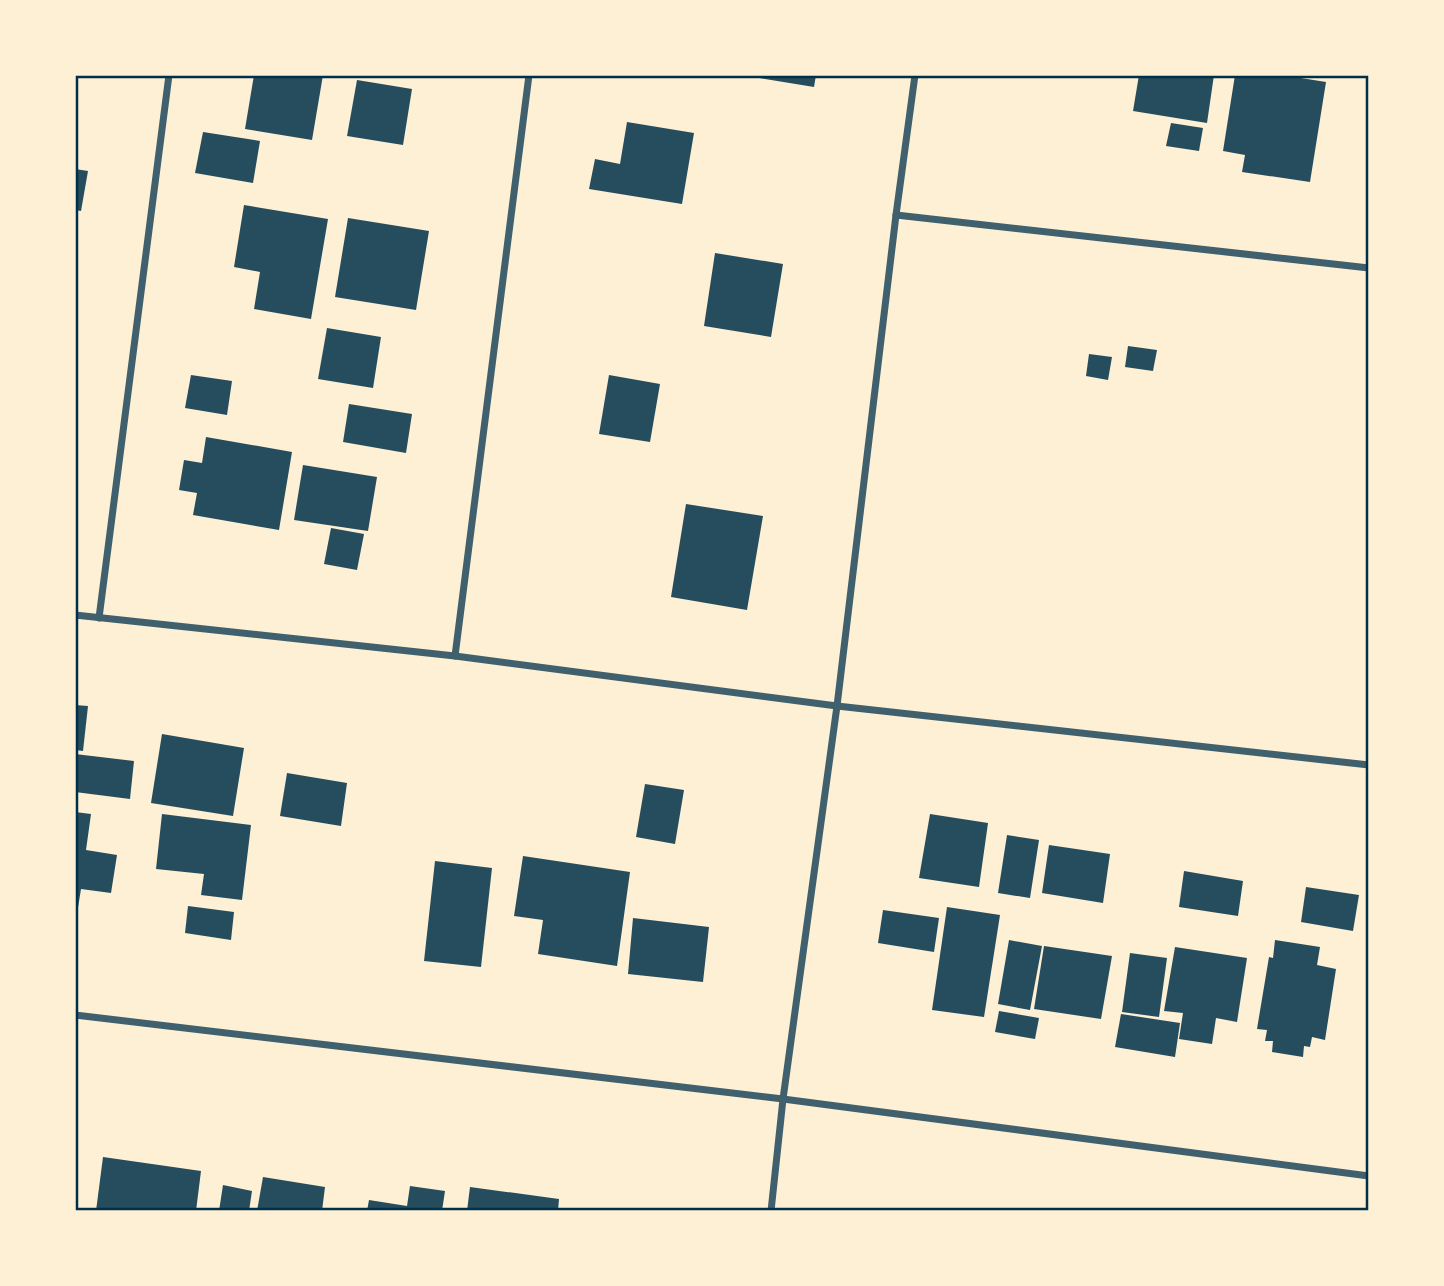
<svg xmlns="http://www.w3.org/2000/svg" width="1444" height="1286" font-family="'Roboto Condensed',sans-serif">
<rect width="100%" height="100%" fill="#fdf0d5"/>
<!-- building -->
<g fill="#264d5e">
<path d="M 254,75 L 323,75 L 312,140 L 245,129 Z"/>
<path d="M 753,75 L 816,75 L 814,87 L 753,77 Z"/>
<path d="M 1139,75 L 1214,75 L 1207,123 L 1133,111 Z"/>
<path d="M 1235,75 L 1282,75 L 1326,82 L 1310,182 L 1242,172 L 1245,155 L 1223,151 Z"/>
<path d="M 357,80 L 412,89 L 403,145 L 347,136 Z"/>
<path d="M 627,122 L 694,133 L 682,204 L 589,189 L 595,159 L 620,164 Z"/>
<path d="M 1171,123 L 1203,128 L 1199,151 L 1166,146 Z"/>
<path d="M 203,132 L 260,141 L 253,183 L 195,173 Z"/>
<path d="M 75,169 L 88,171 L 81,211 L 75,210 Z"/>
<path d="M 244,205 L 328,219 L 311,319 L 254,309 L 260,272 L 234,267 Z"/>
<path d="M 348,218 L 429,231 L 416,310 L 335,297 Z"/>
<path d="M 715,253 L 783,264 L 771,337 L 704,326 Z"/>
<path d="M 327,328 L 381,337 L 373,388 L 318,379 Z"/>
<path d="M 1128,346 L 1157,350 L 1153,371 L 1125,367 Z"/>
<path d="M 1089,354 L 1112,357 L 1108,380 L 1086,376 Z"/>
<path d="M 191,375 L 232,381 L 227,415 L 185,408 Z"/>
<path d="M 609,375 L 660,384 L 650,442 L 599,434 Z"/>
<path d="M 349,404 L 412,414 L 406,453 L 343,442 Z"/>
<path d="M 206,437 L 292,452 L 279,530 L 193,515 L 197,493 L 179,490 L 184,460 L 202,463 Z"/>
<path d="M 303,465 L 377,477 L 368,531 L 294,520 Z"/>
<path d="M 686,504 L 763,516 L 747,610 L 671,597 Z"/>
<path d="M 331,528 L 364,534 L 357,570 L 324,564 Z"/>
<path d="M 75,705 L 88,706 L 83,751 L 75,750 Z"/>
<path d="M 162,734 L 244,748 L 233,816 L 151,803 Z"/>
<path d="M 75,754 L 134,761 L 130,799 L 75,792 Z"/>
<path d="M 287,773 L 347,783 L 341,826 L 280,816 Z"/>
<path d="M 645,784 L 684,790 L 675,844 L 636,837 Z"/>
<path d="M 75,812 L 91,814 L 86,850 L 117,855 L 111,893 L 81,889 L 77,914 L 75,914 Z"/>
<path d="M 162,814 L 251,825 L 242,900 L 201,895 L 204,874 L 156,869 Z"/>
<path d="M 930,814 L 988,823 L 979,887 L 919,878 Z"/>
<path d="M 1007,835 L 1039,840 L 1030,898 L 998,893 Z"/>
<path d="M 1049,845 L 1110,854 L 1103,903 L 1042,893 Z"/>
<path d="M 523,856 L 630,872 L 617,966 L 538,954 L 543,920 L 514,916 Z"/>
<path d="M 435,861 L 492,868 L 481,967 L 424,961 Z"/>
<path d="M 1184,871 L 1243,881 L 1238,916 L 1179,907 Z"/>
<path d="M 1306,887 L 1359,895 L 1353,931 L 1301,922 Z"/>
<path d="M 188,906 L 234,912 L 231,940 L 185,933 Z"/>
<path d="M 947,907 L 1000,915 L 984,1017 L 932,1010 Z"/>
<path d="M 883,910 L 939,918 L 934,952 L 878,943 Z"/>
<path d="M 633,918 L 709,927 L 703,982 L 628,974 Z"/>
<path d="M 1009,940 L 1042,946 L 1030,1010 L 998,1004 Z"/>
<path d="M 1275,940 L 1320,947 L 1317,965 L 1336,969 L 1325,1040 L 1312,1037 L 1310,1047 L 1304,1046 L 1303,1057 L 1272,1052 L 1273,1041 L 1265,1041 L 1267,1030 L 1257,1029 L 1269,957 L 1273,958 Z"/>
<path d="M 1044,946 L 1112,956 L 1101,1019 L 1034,1009 Z"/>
<path d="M 1175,947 L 1247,958 L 1237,1022 L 1216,1018 L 1212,1044 L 1179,1039 L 1183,1013 L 1164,1011 Z"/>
<path d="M 1130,953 L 1167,958 L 1159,1017 L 1122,1012 Z"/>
<path d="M 999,1011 L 1039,1018 L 1035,1039 L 995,1032 Z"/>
<path d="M 1121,1014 L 1180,1023 L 1175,1057 L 1115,1047 Z"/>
<path d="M 103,1157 L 201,1171 L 196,1211 L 96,1211 Z"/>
<path d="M 263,1177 L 325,1187 L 322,1211 L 257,1211 Z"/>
<path d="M 223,1185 L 252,1191 L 249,1211 L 219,1211 Z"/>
<path d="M 410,1186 L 445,1191 L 442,1211 L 367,1211 L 369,1200 L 407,1206 Z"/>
<path d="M 470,1187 L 559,1199 L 558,1211 L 467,1211 Z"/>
</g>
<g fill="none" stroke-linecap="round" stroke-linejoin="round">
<!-- minor -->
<g stroke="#3f606c" stroke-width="7">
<path d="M 896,215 L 1369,268"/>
<path d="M 75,615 L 455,656 L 837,706 L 1369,765"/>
<path d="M 99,618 L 169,75"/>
<path d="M 455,656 L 529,75"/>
<path d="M 75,1015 L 783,1099 L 1369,1176"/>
<path d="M 771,1211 L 783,1099 L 837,706 L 896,215 L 915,75"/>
</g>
</g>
<!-- border -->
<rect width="1444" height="1286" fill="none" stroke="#fdf0d5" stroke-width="154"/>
<rect x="77" y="77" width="1290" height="1132" fill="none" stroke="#003049" stroke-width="2.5"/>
</svg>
